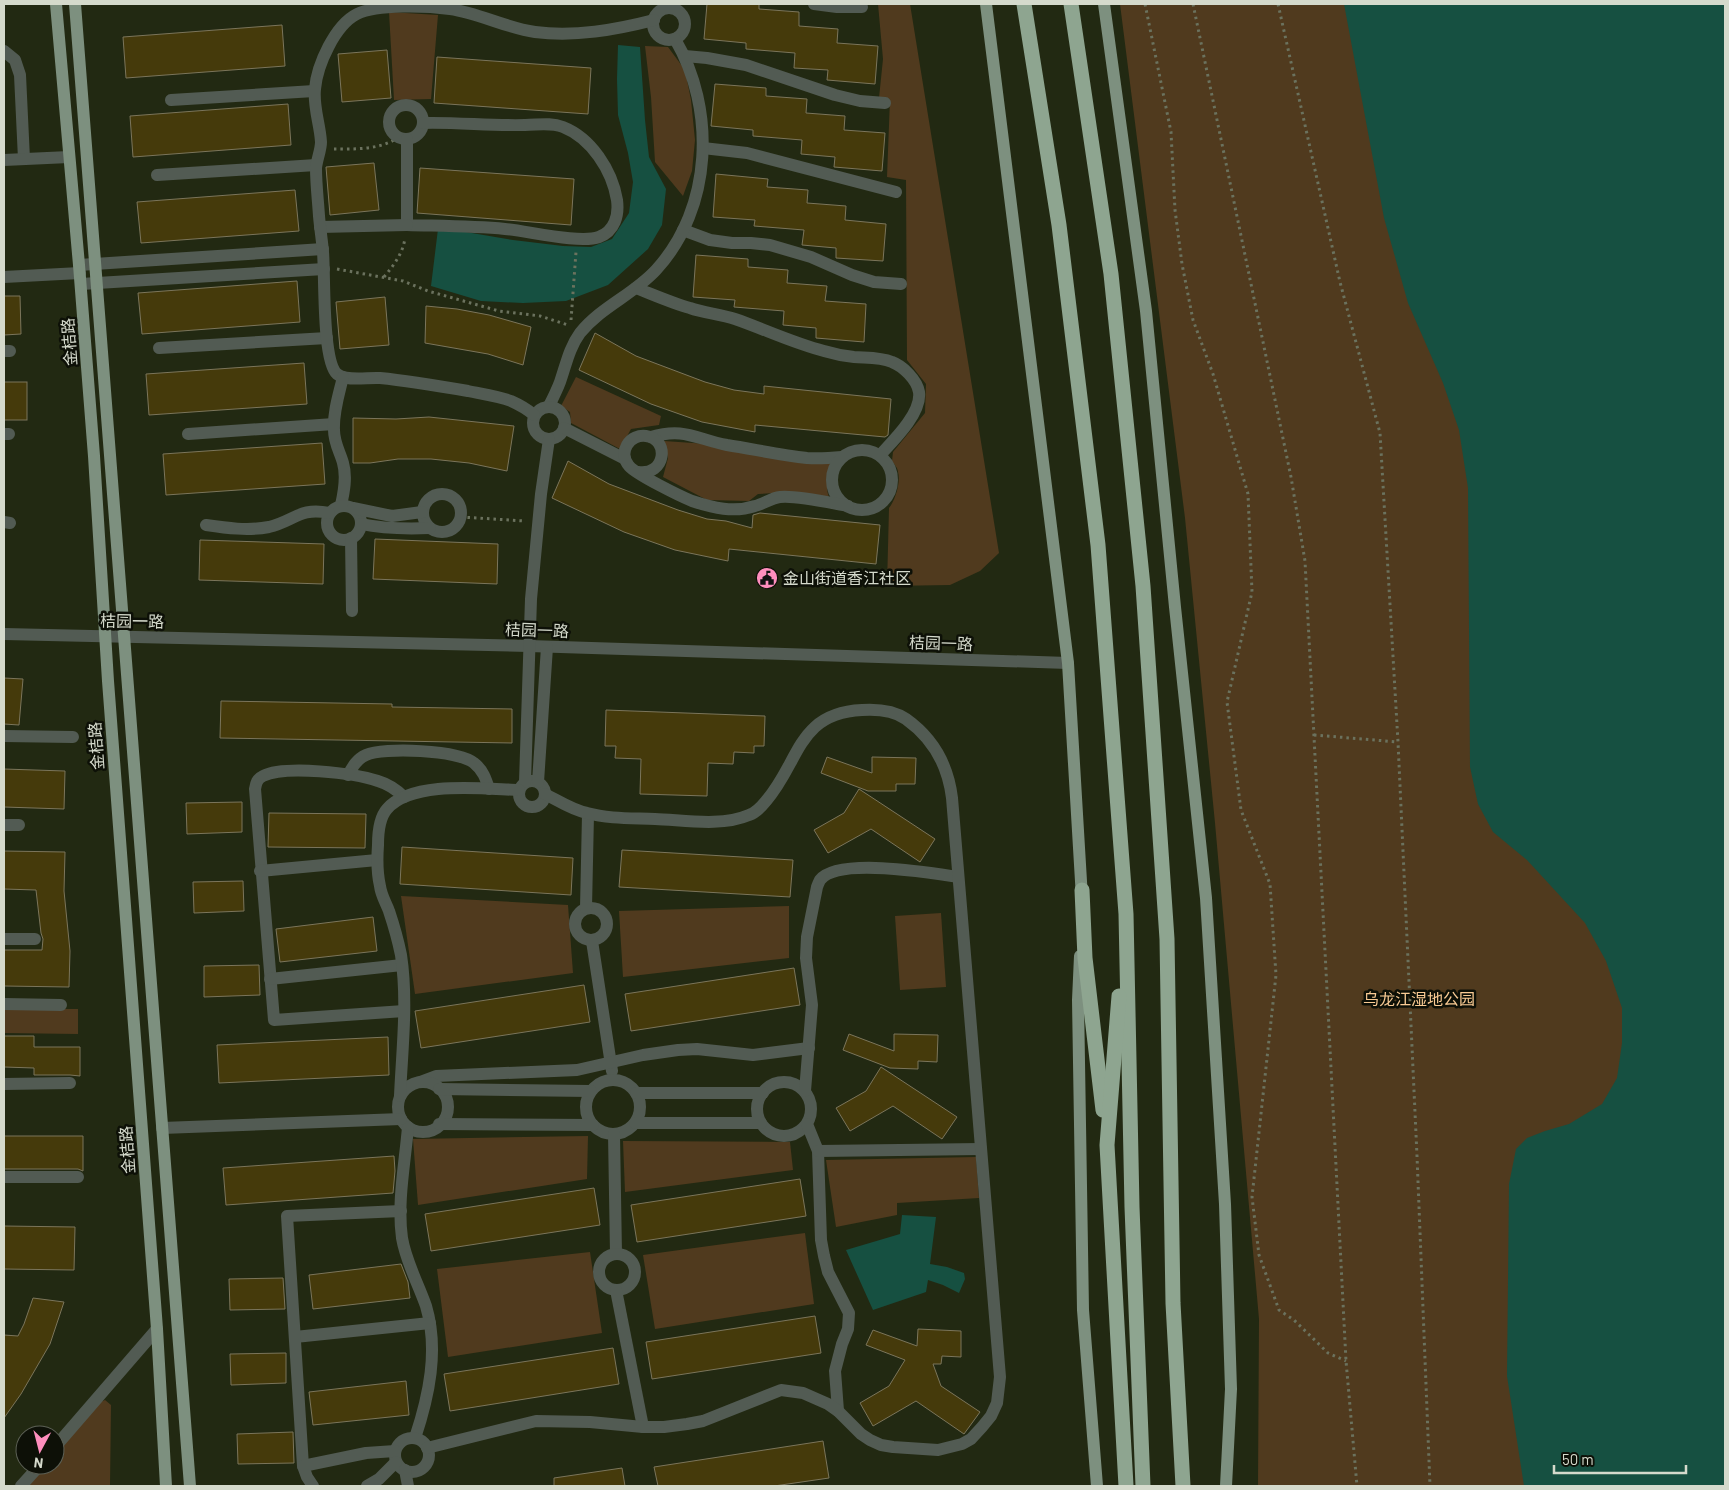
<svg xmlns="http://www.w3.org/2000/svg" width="1729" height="1490" font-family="Barlow,'Noto Sans SC',sans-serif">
<rect width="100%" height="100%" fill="#222912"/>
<!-- green -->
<g fill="#503a1e">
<path d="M 878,4 L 910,4 L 999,553 L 980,571 L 950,585 L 887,586 L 889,508 C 895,501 901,482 898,472 C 898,468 894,464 892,461 L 893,452 L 925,413 L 926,384 L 907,360 L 906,180 L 887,177 L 890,99 L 879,98 L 883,59 Z"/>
<path d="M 1120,4 L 1362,4 L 1681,795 L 1725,1315 L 1569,1486 L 1258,1486 L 1259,1319 L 1215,823 L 1185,518 Z"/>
<path d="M 389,12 L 438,15 L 431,99 L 394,100 Z"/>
<path d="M 645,46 L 668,47 L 685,70 L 691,100 L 695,140 L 692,171 L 683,196 L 655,162 L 651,97 Z"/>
<path d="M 576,377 L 661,416 L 659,425 L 631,429 L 620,449 L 571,423 L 570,412 L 561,406 Z"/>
<path d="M 664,441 L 708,444 L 833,464 C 828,476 824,487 830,499 L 790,492 L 758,494 L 749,501 L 707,500 L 663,477 L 668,458 Z"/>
<path d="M 401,896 L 568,905 L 573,973 L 415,994 Z"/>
<path d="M 789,906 L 789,958 L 623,977 L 619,911 Z"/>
<path d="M 941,913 L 946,987 L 900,990 L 895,916 Z"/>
<path d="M 4,1009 L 78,1009 L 78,1034 L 4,1033 Z"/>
<path d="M 588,1136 L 587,1179 L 418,1205 L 413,1139 Z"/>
<path d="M 623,1141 L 790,1142 L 793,1170 L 625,1192 Z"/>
<path d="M 976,1157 L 979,1198 L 897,1203 L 897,1215 L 836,1227 L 826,1160 Z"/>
<path d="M 805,1233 L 814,1304 L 655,1329 L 643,1255 Z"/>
<path d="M 590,1252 L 602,1333 L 448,1357 L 437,1269 Z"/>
<path d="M 105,1400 L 111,1405 L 110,1486 L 28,1486 L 45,1465 L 55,1465 L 55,1454 L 98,1403 Z"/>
</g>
<!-- water -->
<g fill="#165041">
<path d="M 1344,4 L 1725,4 L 1725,1486 L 1524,1486 L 1507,1376 L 1509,1184 L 1516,1149 L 1527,1138 L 1545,1131 L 1569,1124 L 1602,1104 L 1617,1078 L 1622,1043 L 1622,1008 L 1606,961 L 1585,923 L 1527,860 L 1493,832 L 1478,804 L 1470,767 L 1468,488 L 1459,430 L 1443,383 L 1408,303 L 1384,218 Z"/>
<path d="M 618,45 L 640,47 L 645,120 L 649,157 L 666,189 L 662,225 L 648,249 L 608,285 L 566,301 L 523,303 L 481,301 L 431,286 L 438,229 L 454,230 L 513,240 L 563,246 L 591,247 L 612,239 L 629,213 L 633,182 L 628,153 L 618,115 L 617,79 Z"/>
<path d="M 902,1215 L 936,1217 L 930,1264 L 947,1267 L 964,1273 L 965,1279 L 959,1293 L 943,1285 L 928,1280 L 926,1292 L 873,1310 L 846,1250 L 900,1234 Z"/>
</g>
<!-- building -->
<g fill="#453a0b" stroke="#7b755b">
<path d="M 707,4 L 759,4 L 759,9 L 799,12 L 799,26 L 838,29 L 837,43 L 878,46 L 875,84 L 827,80 L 828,70 L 794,68 L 795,53 L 746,49 L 746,43 L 704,39 Z"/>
<path d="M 282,25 L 285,66 L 126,78 L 123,37 Z"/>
<path d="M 387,50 L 391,98 L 342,102 L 338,54 Z"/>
<path d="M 437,57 L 591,68 L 588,114 L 434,103 Z"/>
<path d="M 715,84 L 766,88 L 766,96 L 807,99 L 806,113 L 845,116 L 844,130 L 885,133 L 882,171 L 834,167 L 835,157 L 801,154 L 802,140 L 753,136 L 753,130 L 711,126 Z"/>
<path d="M 288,104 L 291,145 L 133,157 L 130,116 Z"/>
<path d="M 374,163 L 379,210 L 330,215 L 326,167 Z"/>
<path d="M 420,168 L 574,179 L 571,225 L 417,213 Z"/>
<path d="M 716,174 L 768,179 L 767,187 L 808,190 L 807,203 L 846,206 L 845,220 L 886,224 L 883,261 L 836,258 L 836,248 L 802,245 L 804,230 L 754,226 L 755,220 L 713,217 Z"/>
<path d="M 295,190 L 299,231 L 141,243 L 137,202 Z"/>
<path d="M 696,255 L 748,259 L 748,267 L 788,270 L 787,283 L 827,286 L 825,301 L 866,304 L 864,342 L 816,338 L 816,328 L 783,325 L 784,311 L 734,307 L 735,300 L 693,297 Z"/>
<path d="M 297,281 L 300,322 L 142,334 L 138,293 Z"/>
<path d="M 4,296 L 20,296 L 21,334 L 4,335 Z"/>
<path d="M 385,297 L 389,345 L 340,349 L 336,302 Z"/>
<path d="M 426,306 L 457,309 L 489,315 L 531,327 L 523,365 L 488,354 L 425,343 Z"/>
<path d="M 595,333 L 636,356 L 705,382 L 734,390 L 764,394 L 764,386 L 891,399 L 888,435 L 885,437 L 755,425 L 755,432 L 702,422 L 651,404 L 579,370 Z"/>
<path d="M 304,363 L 307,404 L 149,415 L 146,374 Z"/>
<rect x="4" y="382" width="23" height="38"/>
<path d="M 429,417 L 514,426 L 507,471 L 469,463 L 431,459 L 398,459 L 370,463 L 353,463 L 353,418 L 396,419 Z"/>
<path d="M 322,443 L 325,484 L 166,495 L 163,454 Z"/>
<path d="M 568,461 L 609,484 L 678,510 L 707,519 L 726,521 L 752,528 L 753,515 L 760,513 L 880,525 L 876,564 L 729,549 L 728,561 L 675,550 L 624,532 L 552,498 Z"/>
<path d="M 375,539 L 498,544 L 497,584 L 373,579 Z"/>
<path d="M 200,540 L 324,544 L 323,584 L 199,580 Z"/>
<path d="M 4,678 L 23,679 L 19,725 L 4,724 Z"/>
<path d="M 221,701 L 392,704 L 392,707 L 512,709 L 512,743 L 220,738 Z"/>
<path d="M 606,710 L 765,716 L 764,746 L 754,746 L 754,753 L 734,752 L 733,764 L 708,763 L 707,796 L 640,794 L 641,759 L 615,758 L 616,746 L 605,746 Z"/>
<path d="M 827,757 L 872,773 L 872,757 L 916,758 L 915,784 L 896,784 L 896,791 L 868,791 L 821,773 Z"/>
<path d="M 4,769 L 65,771 L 64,809 L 4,807 Z"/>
<path d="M 859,789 L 935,839 L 920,862 L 871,829 L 828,853 L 814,830 L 844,813 Z"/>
<path d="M 242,802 L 242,832 L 187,834 L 186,803 Z"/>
<path d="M 269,813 L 366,814 L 365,848 L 268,847 Z"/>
<path d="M 402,847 L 573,858 L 571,895 L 400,884 Z"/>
<path d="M 622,850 L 793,860 L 790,897 L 619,887 Z"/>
<path d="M 4,851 L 65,852 L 64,891 L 70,951 L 69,987 L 4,986 L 4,950 L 42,950 L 43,939 L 41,933 L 36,890 L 4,889 Z"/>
<path d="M 243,881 L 244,911 L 194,913 L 193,882 Z"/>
<path d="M 373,917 L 377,951 L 280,962 L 276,929 Z"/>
<path d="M 259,965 L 260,995 L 204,997 L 204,966 Z"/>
<path d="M 794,968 L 800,1005 L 631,1031 L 625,994 Z"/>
<path d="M 584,985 L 590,1022 L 421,1048 L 415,1011 Z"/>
<path d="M 849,1034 L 894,1051 L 894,1034 L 938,1035 L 937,1062 L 918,1061 L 918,1069 L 890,1068 L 843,1050 Z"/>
<path d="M 4,1036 L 34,1036 L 34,1047 L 80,1047 L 80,1076 L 70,1075 L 34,1075 L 34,1068 L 4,1067 Z"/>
<path d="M 388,1037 L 389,1075 L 219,1083 L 217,1045 Z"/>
<path d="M 881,1067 L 957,1117 L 942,1139 L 893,1106 L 850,1131 L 836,1108 L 866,1091 Z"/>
<path d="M 4,1136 L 83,1136 L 83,1171 L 78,1169 L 4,1169 Z"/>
<path d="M 394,1156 L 395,1171 L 393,1193 L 226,1205 L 223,1168 Z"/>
<path d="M 800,1179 L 806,1216 L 637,1242 L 631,1205 Z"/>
<path d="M 594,1188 L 600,1225 L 431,1251 L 425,1214 Z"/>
<path d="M 4,1226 L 75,1227 L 74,1270 L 4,1269 Z"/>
<path d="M 401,1264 L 408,1282 L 410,1298 L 313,1309 L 309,1275 Z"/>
<path d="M 283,1278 L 285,1309 L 230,1310 L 229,1279 Z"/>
<path d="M 33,1298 L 64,1302 L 50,1344 L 21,1394 L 4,1418 L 4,1335 L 18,1336 L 24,1324 Z"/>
<path d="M 815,1316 L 821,1353 L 652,1379 L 646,1342 Z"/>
<path d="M 918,1329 L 961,1331 L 961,1357 L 942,1356 L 941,1364 L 933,1364 L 941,1386 L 980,1412 L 964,1434 L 916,1401 L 873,1426 L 860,1403 L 889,1386 L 905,1360 L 866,1345 L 873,1330 L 917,1346 Z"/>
<path d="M 613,1348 L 619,1384 L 450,1411 L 444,1374 Z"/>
<path d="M 286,1353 L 286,1383 L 231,1385 L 230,1354 Z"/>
<path d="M 406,1381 L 409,1415 L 313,1425 L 309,1392 Z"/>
<path d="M 293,1432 L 294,1463 L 238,1464 L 237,1434 Z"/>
<path d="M 823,1441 L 829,1478 L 774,1486 L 658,1486 L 654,1467 Z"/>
<path d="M 622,1468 L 625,1486 L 554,1486 L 554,1478 Z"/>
</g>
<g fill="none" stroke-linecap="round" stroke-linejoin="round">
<!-- path -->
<g stroke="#6b725e" stroke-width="3" stroke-dasharray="2.5 4" stroke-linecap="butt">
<path d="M 1145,4 L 1171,132 L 1175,210 L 1182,264 L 1193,320 L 1213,374 L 1248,494 L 1252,592 L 1227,702 L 1241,810 L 1270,884 L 1276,975 L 1252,1197 L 1259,1255 L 1279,1310 L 1294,1320 L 1328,1353 L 1346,1361"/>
<path d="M 1193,4 L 1291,477 L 1305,561 L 1346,1361 L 1357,1486"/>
<path d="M 1278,4 L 1340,282 L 1380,433 L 1398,742 L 1417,1156 L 1430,1486"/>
<path d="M 334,149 C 353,149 376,150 394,140"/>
<path d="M 337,269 L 403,281 L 428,291 L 499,311 L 540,316 L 568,325"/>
<path d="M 384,277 C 394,265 403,253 405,238"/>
<path d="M 571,320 L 576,252"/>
<path d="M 461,517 L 525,521"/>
<path d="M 1314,735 L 1398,742"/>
</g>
<!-- minor -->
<g stroke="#525b53" stroke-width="12">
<path d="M 814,4 L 837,7 L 862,7"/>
<circle cx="669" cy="24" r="16"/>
<path d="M 4,51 L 15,60 L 20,75 L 24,159"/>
<path d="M 685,56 L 707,58 L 746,65 L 835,95 L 860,101 L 885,103"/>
<path d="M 171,100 L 314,91"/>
<circle cx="406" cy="122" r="17"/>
<path d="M 407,139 L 407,225 C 440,226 473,226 505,229 C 528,231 580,244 599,237 C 615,231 619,215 617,200 C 612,170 591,138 563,127 C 550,122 538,125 525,125 C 491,126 457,122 423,123"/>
<path d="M 703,148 L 747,153 L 896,192"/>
<path d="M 4,160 L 69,157"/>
<path d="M 157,175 L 316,165"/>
<path d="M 320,227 L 407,225"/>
<path d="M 683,230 L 710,240 L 732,243 L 751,243 L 770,245 L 811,257 L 852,275 L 874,282 L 901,284"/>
<path d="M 79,265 L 323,249"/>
<path d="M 4,277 L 80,273"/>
<path d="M 81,284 L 324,269"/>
<path d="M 636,288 C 654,295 672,303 690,308 C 704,313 720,314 735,319 C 764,329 793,343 824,351 C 834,354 844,356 854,357 C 867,358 880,357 892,362 C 903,366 917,380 919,392 C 922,413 893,441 880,455"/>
<path d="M 159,348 L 327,338"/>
<path d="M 4,351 L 10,351"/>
<path d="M 549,406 C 553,398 557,390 560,382 C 566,365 569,348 580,333 C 602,306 633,295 656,270 C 713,208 716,109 675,39"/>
<circle cx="549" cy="423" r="16"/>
<path d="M 534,415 C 527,409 520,405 511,401 C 498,396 482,394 468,391 C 439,386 410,381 380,378 C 368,377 347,382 337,374 C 322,361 325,274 323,252 C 322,240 320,228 319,216 C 318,200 316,184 316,168 C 317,159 321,150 321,142 C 320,124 313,107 315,89 C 317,65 335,25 357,14 C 377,4 427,6 450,9 C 479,13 506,28 535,32 C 575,37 615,30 654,20"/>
<path d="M 564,428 L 625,459"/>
<path d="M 4,434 L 9,434"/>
<path d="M 188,434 L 334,424"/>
<path d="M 651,437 C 684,427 696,439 727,445 C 753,449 780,455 807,458 C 819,459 831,458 842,457"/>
<circle cx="862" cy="480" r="30"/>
<path d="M 638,472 C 666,476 670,439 646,436 C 639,435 631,438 627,445 C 623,452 624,460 629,466 C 637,475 680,496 692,501 C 713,508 734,513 755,506 C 764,504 771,498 780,497 C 796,495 831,503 848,506"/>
<circle cx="442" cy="513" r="19"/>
<path d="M 341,505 C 344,492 347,477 343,463 C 340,452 334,443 334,430 C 333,412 339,394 343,377"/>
<circle cx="344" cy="523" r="17"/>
<path d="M 353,508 L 392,516 L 422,512"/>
<path d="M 4,522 L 10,523"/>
<path d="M 361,524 C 385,529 406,529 430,528"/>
<path d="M 206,525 C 226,528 248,531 269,527 C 294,521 300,507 329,513"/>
<path d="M 351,538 L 352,611"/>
<path d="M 4,634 L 529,646 L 1068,663"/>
<path d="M 4,736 L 73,737"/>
<path d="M 348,775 C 353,766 357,759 366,755 C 383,747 459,750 474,763 C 483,770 486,779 489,789"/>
<circle cx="532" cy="794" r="13"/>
<path d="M 525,782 L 531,599 L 541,494 L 549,439"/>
<path d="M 538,782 L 547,647"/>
<path d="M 404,797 C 396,789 388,784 378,781 C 354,773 285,765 263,776 C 257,779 256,783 255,789 L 274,1020 L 404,1011"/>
<path d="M 4,825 L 19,825"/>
<path d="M 260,871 L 377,860"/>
<circle cx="591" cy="924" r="16"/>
<path d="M 586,908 L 588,814"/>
<path d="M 4,939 L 35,939"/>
<path d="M 592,941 L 612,1071"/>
<path d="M 270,979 L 402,965"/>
<path d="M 4,1004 L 61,1005"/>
<circle cx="613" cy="1107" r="27"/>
<circle cx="784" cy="1109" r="27"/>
<path d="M 420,1082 L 436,1076 L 577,1070 L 643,1055 L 678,1050 L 697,1049 L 753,1055 L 809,1048"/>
<circle cx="423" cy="1107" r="25"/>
<path d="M 4,1084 L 70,1083"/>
<path d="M 439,1089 L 591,1091"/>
<path d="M 805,1091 L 812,1005 L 806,958 L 807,937 L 817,887 C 818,884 819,882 820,880 C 838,857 932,873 958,877"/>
<path d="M 636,1093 L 763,1093"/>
<path d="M 400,1096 C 402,1049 408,1002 401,955 C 398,940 394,926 389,911 C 386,903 381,895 380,886 C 377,873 377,859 378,845 C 378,833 379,818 387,809 C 412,780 484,789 519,790"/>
<path d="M 635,1123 L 761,1123"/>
<path d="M 439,1124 L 593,1125"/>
<path d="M 807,1124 L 818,1151 L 821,1240 L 824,1256 L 828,1272 L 849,1313 L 848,1329 L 842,1344 L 835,1371 L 838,1411"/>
<path d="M 408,1127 C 405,1163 397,1202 402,1238 C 406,1262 418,1283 426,1306 C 439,1350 429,1396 415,1438"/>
<path d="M 162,1128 L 401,1119"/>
<path d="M 614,1134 L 616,1254"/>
<path d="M 818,1151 L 981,1149"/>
<path d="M 4,1177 L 78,1177"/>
<circle cx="617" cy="1272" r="18"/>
<path d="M 616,1290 L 643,1427"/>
<path d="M 295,1337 L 430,1323"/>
<circle cx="412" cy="1455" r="17"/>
<path d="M 55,1447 L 157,1329"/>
<path d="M 427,1448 L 536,1421 L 590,1422 L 643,1427 L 664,1427 L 687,1424 L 703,1421 L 781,1390 L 803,1393 L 828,1404 L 838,1411 L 861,1434 L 870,1440 L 881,1445 L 893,1447 L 938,1450 L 962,1444 L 971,1439 L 982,1427 L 991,1416 L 997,1403 L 1000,1377 L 952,798 C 948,765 934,739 906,719 C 893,710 878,709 862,710 C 797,713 800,762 766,801 C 762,806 755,813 749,815 C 721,827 684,820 655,819 C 632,818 609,819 587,813 C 572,810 559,801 545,794"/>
<path d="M 303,1466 L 287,1216 L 401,1211"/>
<path d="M 405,1470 L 408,1486"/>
<path d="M 21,1486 L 40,1465"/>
<path d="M 313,1486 L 307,1477 L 303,1466 L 366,1453 L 395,1451"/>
<path d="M 367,1486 L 379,1479 L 396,1462"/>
</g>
<!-- major -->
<g stroke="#7d907f" stroke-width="12">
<path d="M 56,4 L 79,265 L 94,456 L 108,681 L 157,1329 L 166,1486"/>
<path d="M 75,4 L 190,1486"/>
<path d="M 986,4 L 1068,663 L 1082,898"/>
<path d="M 1104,4 L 1146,311 L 1175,607 L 1206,898 L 1225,1204 L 1231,1389 L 1226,1486"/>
<path d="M 1080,956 L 1078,1000 L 1083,1310 L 1097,1486"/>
</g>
<!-- highway -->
<g stroke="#8ea590" stroke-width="15">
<path d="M 1024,4 L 1059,225 L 1098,545 L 1126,914 L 1132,1207 L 1143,1486"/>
<path d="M 1071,4 L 1111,274 L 1143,586 L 1167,939 L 1173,1303 L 1183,1486"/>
<path d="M 1082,890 L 1085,958 L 1103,1110"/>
<path d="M 1119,996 L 1107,1145 L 1126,1486"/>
</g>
</g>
<!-- icons -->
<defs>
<g id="civic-disc" transform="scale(1.125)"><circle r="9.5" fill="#fe8ebd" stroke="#0d1007"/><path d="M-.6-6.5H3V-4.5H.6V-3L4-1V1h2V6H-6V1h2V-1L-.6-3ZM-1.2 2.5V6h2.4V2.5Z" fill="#111"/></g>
</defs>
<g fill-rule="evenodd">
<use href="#civic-disc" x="767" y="578"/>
</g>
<g text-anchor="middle" stroke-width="5" stroke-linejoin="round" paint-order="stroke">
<!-- street labels -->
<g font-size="16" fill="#d5dacc" stroke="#0d1007">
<text transform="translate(69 342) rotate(-94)" y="6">金桔路</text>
<text transform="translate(132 621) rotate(1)" y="6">桔园一路</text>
<text transform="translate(537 630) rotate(2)" y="6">桔园一路</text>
<text transform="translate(941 643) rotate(2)" y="6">桔园一路</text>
<text transform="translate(96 746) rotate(-94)" y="6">金桔路</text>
<text transform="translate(127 1150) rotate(-94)" y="6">金桔路</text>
</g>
<!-- poi labels -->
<g font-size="16" fill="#d5dacc" stroke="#0d1007" text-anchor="start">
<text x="783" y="584">金山街道香江社区</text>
</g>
<!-- park labels -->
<g font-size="16" fill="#facb94" stroke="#0d1007">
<text x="1419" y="1005">乌龙江湿地公园</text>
</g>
</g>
<!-- border -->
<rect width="1729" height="1490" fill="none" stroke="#d5dacc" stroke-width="10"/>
<!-- north arrow -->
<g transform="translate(40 1450) rotate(187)"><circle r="24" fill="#0d1007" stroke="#5d6156"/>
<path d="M0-4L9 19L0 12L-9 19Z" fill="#fe8ebd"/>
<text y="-8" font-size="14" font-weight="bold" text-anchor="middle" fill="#d5dacc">N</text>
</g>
<!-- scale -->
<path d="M1554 1465v8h132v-8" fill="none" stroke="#d5dacc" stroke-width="2.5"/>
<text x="1562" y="1465" font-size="15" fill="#d5dacc" stroke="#0d1007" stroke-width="4" paint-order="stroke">50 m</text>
</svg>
